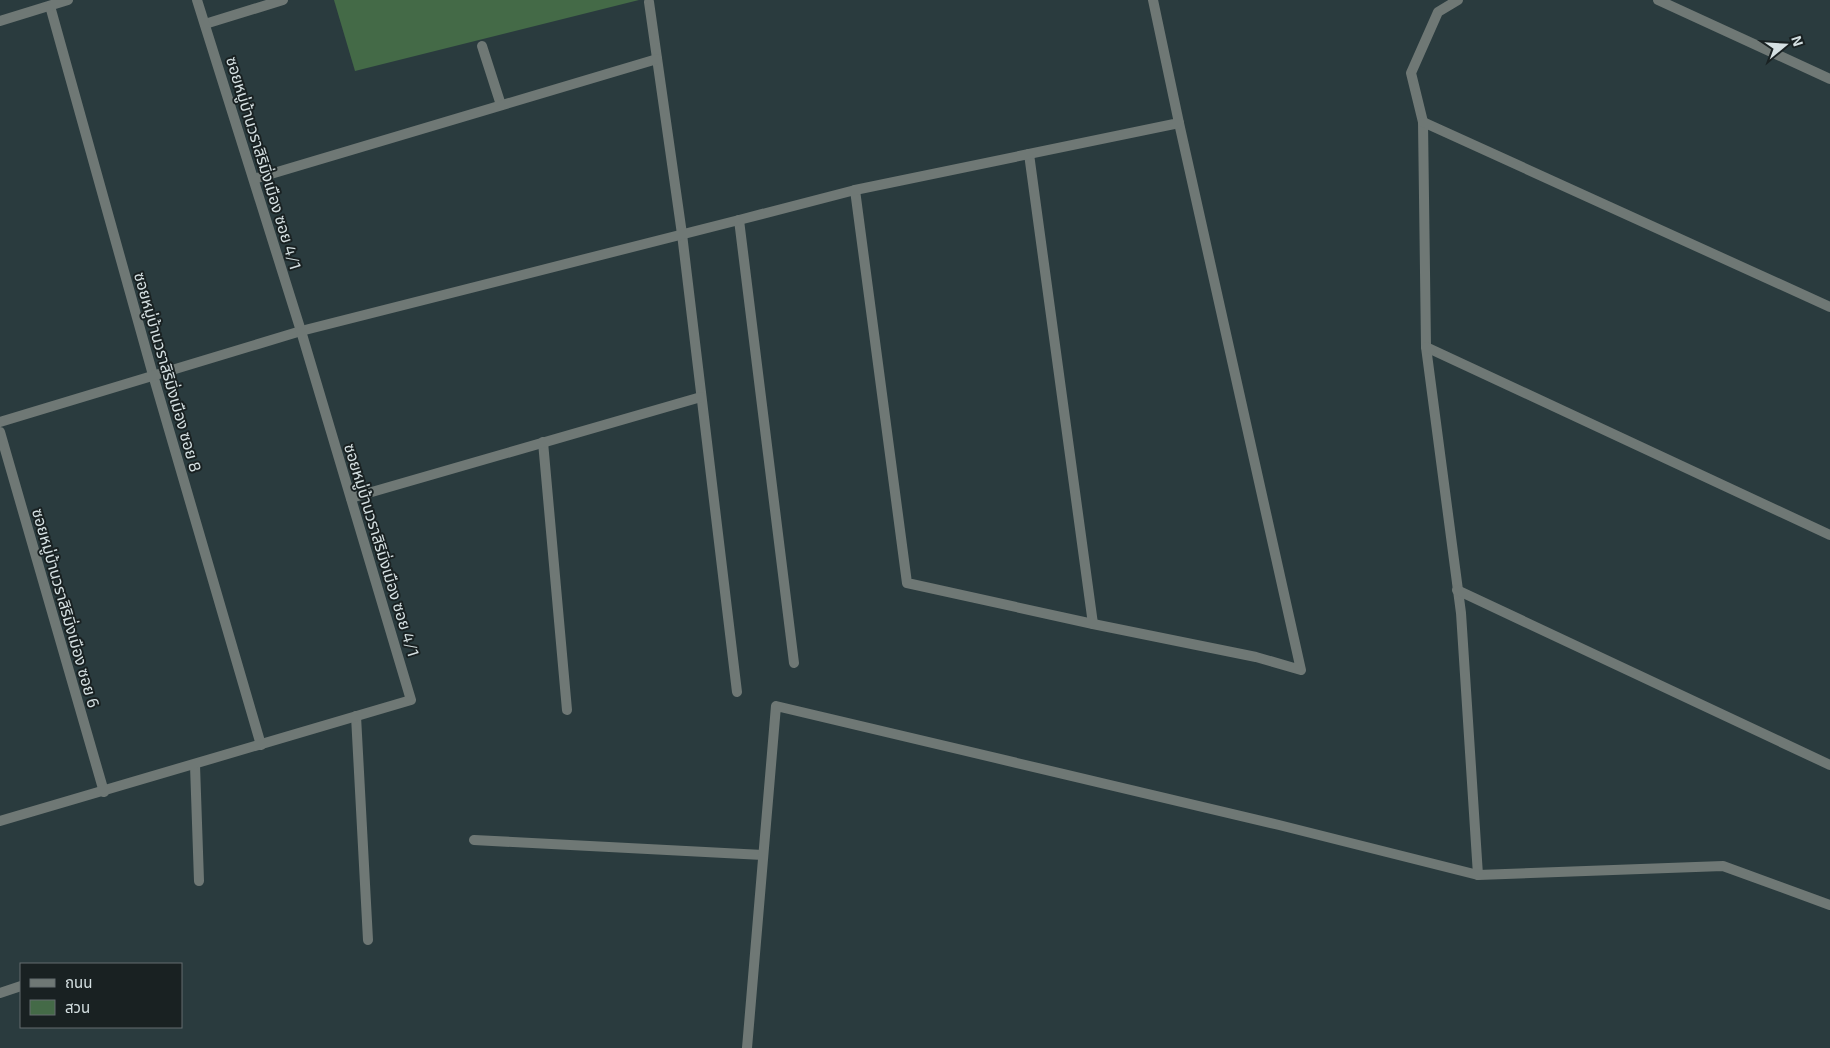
<svg xmlns="http://www.w3.org/2000/svg" width="1830" height="1048" font-family="'Exo 2','Noto Sans Thai',sans-serif">
<rect width="100%" height="100%" fill="#2a3b3e"/>
<!-- green -->
<path fill="#446a47" d="M 334,0 L 639,0 L 355,71 Z"/>
<g fill="none" stroke-linecap="round" stroke-linejoin="round">
<!-- street -->
<g stroke="#6f7875" stroke-width="10">
<path d="M 1458,0 L 1438,12 L 1411,73 L 1423,122 L 1426,347 L 1461,613 L 1478,875"/>
<path d="M 1658,0 L 1830,79"/>
<path d="M 649,2 L 682,234 L 737,692"/>
<path d="M 50,6 L 153,375 L 261,745"/>
<path d="M 0,21 L 68,0"/>
<path d="M 205,24 L 283,0"/>
<path d="M 482,46 L 501,105"/>
<path d="M 1423,122 L 1830,307"/>
<path d="M 1029,154 L 1093,624"/>
<path d="M 254,179 L 657,59"/>
<path d="M 855,190 L 907,583 L 1093,624 L 1256,657 L 1301,670 L 1179,123"/>
<path d="M 739,220 L 794,663"/>
<path d="M 1426,347 L 1830,535"/>
<path d="M 0,422 L 301,331 L 739,220 L 855,190 L 1179,123 L 1153,0"/>
<path d="M 0,432 L 104,792"/>
<path d="M 543,442 L 567,710"/>
<path d="M 351,498 L 701,397"/>
<path d="M 1457,590 L 1830,765"/>
<path d="M 356,716 L 368,940"/>
<path d="M 195,765 L 199,881"/>
<path d="M 0,821 L 411,700 L 301,331 L 197,0"/>
<path d="M 474,840 L 763,855"/>
<path d="M 0,993 L 21,986"/>
<path d="M 747,1048 L 776,706 L 1279,825 L 1478,875 L 1723,866 L 1830,905"/>
</g>
</g>
<g text-anchor="middle" stroke-width="4" stroke-linejoin="round" paint-order="stroke">
<!-- street labels -->
<g font-size="16" fill="#d5e0e2" stroke="#192122">
<text transform="translate(264 163) rotate(73)" y="6">ซอยหมู่บ้านวราสิริมิ่งเมือง ซอย 4/1</text>
<text transform="translate(168 372) rotate(74)" y="6">ซอยหมู่บ้านวราสิริมิ่งเมือง ซอย 8</text>
<text transform="translate(382 550) rotate(73)" y="6">ซอยหมู่บ้านวราสิริมิ่งเมือง ซอย 4/1</text>
<text transform="translate(66 608) rotate(74)" y="6">ซอยหมู่บ้านวราสิริมิ่งเมือง ซอย 6</text>
</g>
</g>
<!-- legend -->
<rect x="20" y="963" width="162" height="65" fill="#192122" stroke="#646d6f"/>
<rect x="30" y="979" width="25" height="8" fill="#6f7875" stroke="#646d6f"/>
<text x="65" y="988" font-size="15" fill="#d5e0e2">ถนน</text>
<rect x="30" y="1000" width="25" height="15" fill="#446a47" stroke="#646d6f"/>
<text x="65" y="1013" font-size="15" fill="#d5e0e2">สวน</text>
<!-- north arrow -->
<g transform="translate(1785 45) rotate(72)" stroke="#192122" stroke-width="4" paint-order="stroke">
<path d="M0-4L9 19L0 12L-9 19Z" fill="#d5e0e2"/>
<text y="-8" font-size="14" font-weight="bold" text-anchor="middle" fill="#d5e0e2">N</text>
</g>
</svg>
